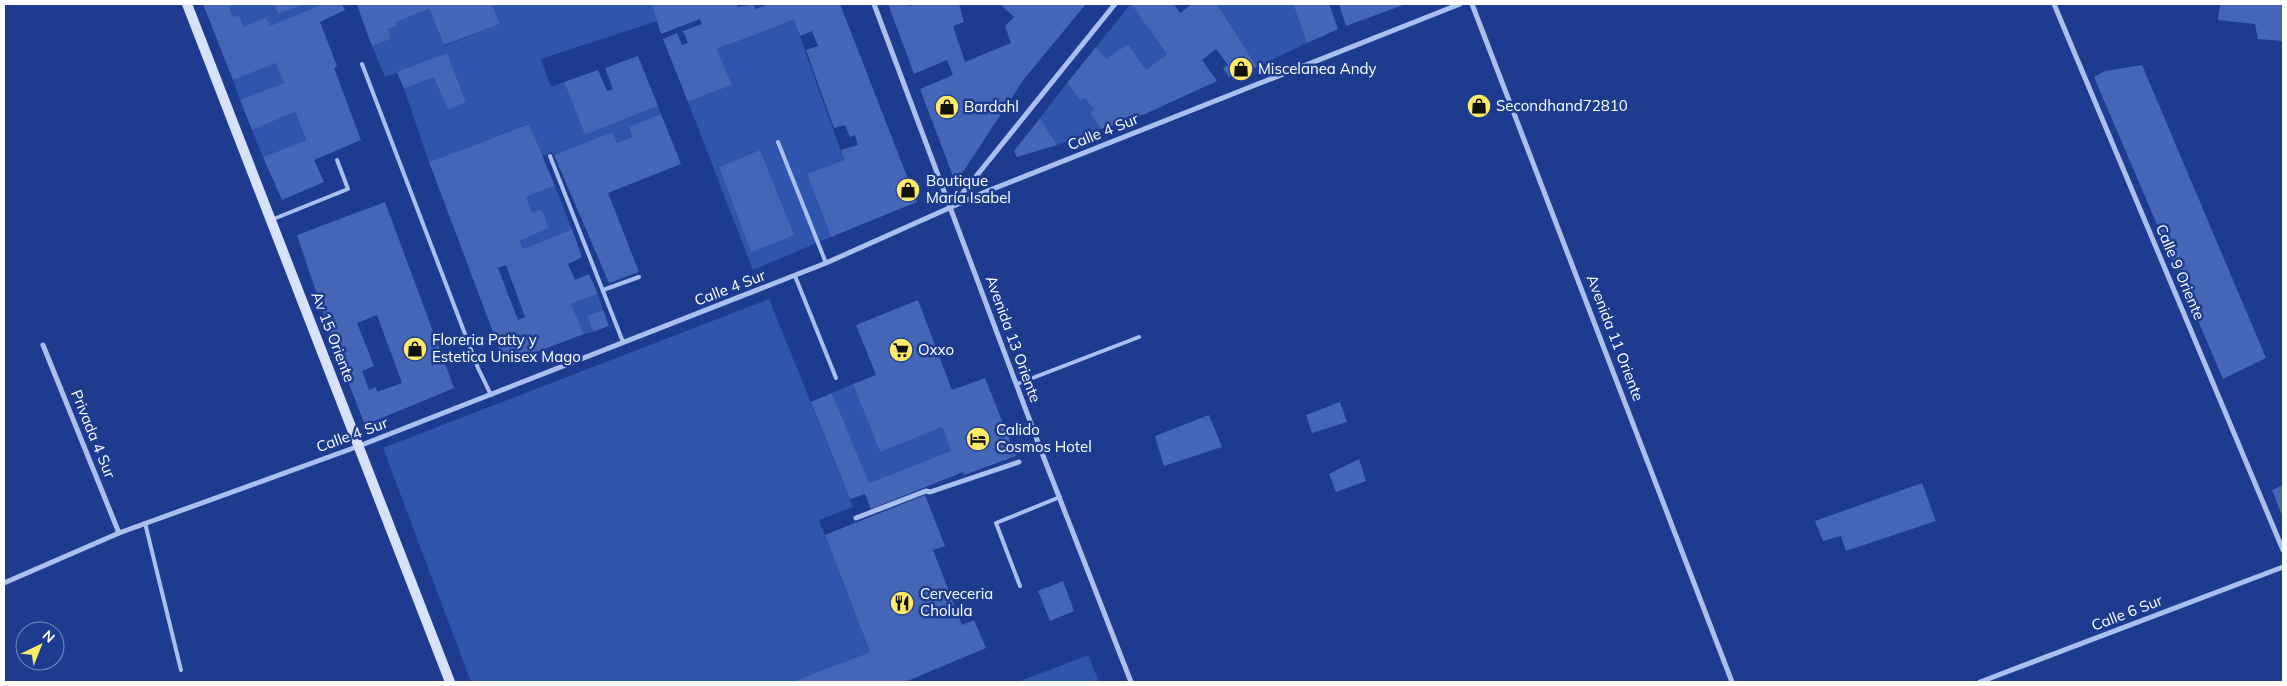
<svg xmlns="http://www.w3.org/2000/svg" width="2287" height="686" font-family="Mulish,sans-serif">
<rect width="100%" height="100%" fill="#1d3c8f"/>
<!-- green -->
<g fill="#3055ac" fill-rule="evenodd">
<path d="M 235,4 L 274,4 L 278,14 L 304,4 L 322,4 L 270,26 L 244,27 L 239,15 L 233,17 L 229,7 Z"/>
<path d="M 492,4 L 655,4 L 652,5 L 657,21 L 541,59 L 551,87 L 564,82 L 585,135 L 658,106 L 661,114 L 629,127 L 632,137 L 617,143 L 612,132 L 554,155 L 552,152 L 542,156 L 528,124 L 429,162 L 404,89 L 434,77 L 448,109 L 466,102 L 447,53 L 385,77 L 372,46 L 391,39 L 388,29 L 397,26 L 396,22 L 429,9 L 444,46 L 500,24 Z"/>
<path d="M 1131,4 L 1167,54 L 1146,70 L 1128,44 L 1106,59 L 1096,47 Z"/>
<path d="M 1217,4 L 1293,4 L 1307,43 L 1257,67 Z"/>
<path d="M 794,20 L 844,160 L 807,174 L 831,237 L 753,270 L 688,102 L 732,85 L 717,49 ZM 760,150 L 751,251 L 719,167 Z"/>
<path d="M 276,63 L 284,83 L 240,100 L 233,80 Z"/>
<path d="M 1067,83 L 1081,101 L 1085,98 L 1094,110 L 1090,113 L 1101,129 L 1057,145 L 1040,118 Z"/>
<path d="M 295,112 L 306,140 L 263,157 L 252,130 Z"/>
<path d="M 555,186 L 572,229 L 523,249 L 520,241 L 549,228 L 542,209 L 532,212 L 526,197 Z"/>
<path d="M 598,294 L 603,310 L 587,316 L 593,332 L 584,334 L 571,304 Z"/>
<path d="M 769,299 L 853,507 L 819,520 L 870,652 L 792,682 L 471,682 L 383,448 Z"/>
<path d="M 853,384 L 880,452 L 942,427 L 951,451 L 869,483 L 832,393 Z"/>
<path d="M 1088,655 L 1099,682 L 1018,682 Z"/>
</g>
<!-- building -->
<g fill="#4566b6" fill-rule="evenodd">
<path d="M 203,4 L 235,4 L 229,7 L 233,17 L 239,15 L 244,27 L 266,17 L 270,26 L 322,4 L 342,4 L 345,10 L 320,22 L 337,66 L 334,68 L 361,140 L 314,160 L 324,182 L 282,200 L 263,157 L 306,140 L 295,112 L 252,130 L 240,100 L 284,83 L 276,63 L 233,80 Z"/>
<path d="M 274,4 L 304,4 L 278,14 Z"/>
<path d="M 492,4 L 500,24 L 444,45 L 429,9 L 396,22 L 397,26 L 388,29 L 391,39 L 372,46 L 357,5 Z"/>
<path d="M 655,4 L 737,4 L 738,7 L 753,4 L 756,9 L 768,4 L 840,4 L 917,202 L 831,237 L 807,174 L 844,160 L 841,150 L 858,145 L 855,135 L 850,137 L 845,125 L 834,128 L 806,50 L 818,46 L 812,31 L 800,36 L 794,20 L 717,49 L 732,85 L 688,102 L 663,39 L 677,33 L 682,45 L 688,43 L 683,31 L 702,24 L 700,19 L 661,34 L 652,5 Z"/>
<path d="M 888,4 L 909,4 L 910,6 L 915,4 L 959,4 L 964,22 L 953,26 L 965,62 L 1011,43 L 1005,26 L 1014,17 L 1000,4 L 1086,4 L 1024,79 L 961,175 L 954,179 L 920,89 L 953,75 L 947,60 L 914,74 Z"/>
<path d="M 1131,4 L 1174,4 L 1180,13 L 1192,4 L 1217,4 L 1257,67 L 1229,77 L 1223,68 L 1228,65 L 1216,49 L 1202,60 L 1217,81 L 1145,114 L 1101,129 L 1090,113 L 1094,110 L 1085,98 L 1081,101 L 1067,83 L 1096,47 L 1106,59 L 1128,44 L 1146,70 L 1167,54 Z"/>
<path d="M 1293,4 L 1329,4 L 1338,29 L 1307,43 Z"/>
<path d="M 1339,4 L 1406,4 L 1346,26 Z"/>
<path d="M 2220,4 L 2283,4 L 2283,41 L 2258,39 L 2255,24 L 2218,20 Z"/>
<path d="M 447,53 L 466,102 L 448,110 L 434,77 L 404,89 L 397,72 Z"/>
<path d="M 638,56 L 658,106 L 585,135 L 564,82 L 598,70 L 607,91 L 613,89 L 605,68 Z"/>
<path d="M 2142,65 L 2266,358 L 2223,379 L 2094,77 L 2105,71 Z"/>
<path d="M 661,114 L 681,164 L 608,193 L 639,272 L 609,283 L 554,155 L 612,132 L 617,143 L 632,137 L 629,127 Z"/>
<path d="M 1040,118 L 1057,145 L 1017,157 L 1014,151 Z"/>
<path d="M 529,124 L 555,186 L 526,197 L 532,212 L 542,209 L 549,228 L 520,241 L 523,249 L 572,229 L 582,257 L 568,264 L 575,280 L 589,274 L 598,294 L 571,304 L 584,334 L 505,364 L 429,162 ZM 506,265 L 525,317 L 518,320 L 498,268 Z"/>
<path d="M 760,150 L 794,235 L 751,252 L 719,167 Z"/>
<path d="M 385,202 L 454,388 L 365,425 L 336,351 L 297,235 ZM 377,315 L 402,383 L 377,392 L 376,387 L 369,390 L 362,371 L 374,366 L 357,323 Z"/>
<path d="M 918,300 L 952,390 L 985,378 L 1016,456 L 964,475 L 963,472 L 871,509 L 865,494 L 850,499 L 811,402 L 832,393 L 869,483 L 951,451 L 942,427 L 880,452 L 853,384 L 876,375 L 856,325 Z"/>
<path d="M 603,310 L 609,326 L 593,332 L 587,316 Z"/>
<path d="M 1340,402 L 1347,422 L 1312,433 L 1306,415 Z"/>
<path d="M 1209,415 L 1222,447 L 1164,466 L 1155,436 Z"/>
<path d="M 1359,459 L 1366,481 L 1336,492 L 1329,474 Z"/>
<path d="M 1922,483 L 1936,521 L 1846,551 L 1841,536 L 1823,541 L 1815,521 Z"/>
<path d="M 2283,485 L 2283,518 L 2272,490 Z"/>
<path d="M 925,495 L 945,546 L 933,550 L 962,625 L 974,620 L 986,648 L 905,682 L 792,682 L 870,652 L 825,535 Z"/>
<path d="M 1063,581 L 1074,611 L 1050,621 L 1038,591 Z"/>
</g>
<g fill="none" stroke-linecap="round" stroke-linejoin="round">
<!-- lane -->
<g stroke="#abbfed" stroke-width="4">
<path d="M 362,64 L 478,368 L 491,395"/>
<path d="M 778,142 L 826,263"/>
<path d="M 550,156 L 623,342"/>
<path d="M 271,220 L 348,189 L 337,160"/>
<path d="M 795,276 L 836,378"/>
<path d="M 603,290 L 639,277"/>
<path d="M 1017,384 L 1139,337"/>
<path d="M 145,523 L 181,670"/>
<path d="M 1020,586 L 996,523 L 1060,497"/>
</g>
<!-- street -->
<g stroke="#abbfed" stroke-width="5">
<path d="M 874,4 L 1042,453 L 1131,682"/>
<path d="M 1472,4 L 1732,682"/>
<path d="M 2054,4 L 2283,550"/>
<path d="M 953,205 L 1115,4"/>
<path d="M 43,345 L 119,533"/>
<path d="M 856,518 L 926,491 L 930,492 L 1019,462"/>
<path d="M 4,583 L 119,533 L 359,446 L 826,263 L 985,192 L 1460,4"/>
<path d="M 1980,682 L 2283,567"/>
</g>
<!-- secondary -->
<path stroke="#d8e1fa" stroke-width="10" d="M 187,4 L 450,682"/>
</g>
<!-- icons -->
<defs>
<g id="shop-disc" transform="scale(1.25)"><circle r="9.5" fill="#fdea69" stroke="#1d3c8f"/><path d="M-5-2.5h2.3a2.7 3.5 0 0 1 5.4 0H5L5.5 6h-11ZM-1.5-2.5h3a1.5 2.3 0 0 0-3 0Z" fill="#111"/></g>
<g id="supermarket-disc" transform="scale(1.25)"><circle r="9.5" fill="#fdea69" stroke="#1d3c8f"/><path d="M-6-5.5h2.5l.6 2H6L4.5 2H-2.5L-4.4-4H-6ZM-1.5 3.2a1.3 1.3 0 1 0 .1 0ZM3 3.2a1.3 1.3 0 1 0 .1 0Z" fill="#111"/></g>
<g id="hotel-disc" transform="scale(1.25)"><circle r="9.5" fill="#fdea69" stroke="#1d3c8f"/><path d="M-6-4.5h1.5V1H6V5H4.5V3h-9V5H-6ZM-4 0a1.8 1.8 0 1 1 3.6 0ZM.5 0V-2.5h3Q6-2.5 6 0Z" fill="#111"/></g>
<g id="restaurant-disc" transform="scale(1.25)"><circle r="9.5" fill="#fdea69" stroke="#1d3c8f"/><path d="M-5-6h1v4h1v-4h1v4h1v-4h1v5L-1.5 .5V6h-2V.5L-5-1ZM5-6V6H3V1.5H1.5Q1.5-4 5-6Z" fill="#111"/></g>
</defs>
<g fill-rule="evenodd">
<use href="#shop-disc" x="1241" y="69"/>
<use href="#shop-disc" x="1479" y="106"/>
<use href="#shop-disc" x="947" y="107"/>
<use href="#shop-disc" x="908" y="190"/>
<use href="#shop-disc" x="415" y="349"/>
<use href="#supermarket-disc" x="901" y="350"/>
<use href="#hotel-disc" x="978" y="439"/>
<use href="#restaurant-disc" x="902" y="603"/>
</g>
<g text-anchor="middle" stroke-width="5" stroke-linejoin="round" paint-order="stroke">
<!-- poi labels -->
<g font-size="15" fill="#fff" stroke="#1d3c8f" text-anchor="start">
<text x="1258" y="74">Miscelanea Andy</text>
<text x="1496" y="111">Secondhand72810</text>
<text x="964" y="112">Bardahl</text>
<text x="926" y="186">Boutique<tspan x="926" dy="17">María Isabel</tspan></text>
<text x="432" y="345">Floreria Patty y<tspan x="432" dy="17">Estetica Unisex Mago</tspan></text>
<text x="918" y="355">Oxxo</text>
<text x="996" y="435">Calido<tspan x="996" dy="17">Cosmos Hotel</tspan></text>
<text x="920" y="599">Cerveceria<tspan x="920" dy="17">Cholula</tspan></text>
</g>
<!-- street labels -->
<g font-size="15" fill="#fff" stroke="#1d3c8f">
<text transform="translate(1103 132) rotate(-22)" y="5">Calle 4 Sur</text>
<text transform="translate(2180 272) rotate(67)" y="5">Calle 9 Oriente</text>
<text transform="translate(730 288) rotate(-21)" y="5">Calle 4 Sur</text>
<text transform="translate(333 337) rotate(69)" y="5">Av 15 Oriente</text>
<text transform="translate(1615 338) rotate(69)" y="5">Avenida 11 Oriente</text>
<text transform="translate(1013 339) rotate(70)" y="5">Avenida 13 Oriente</text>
<text transform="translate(93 434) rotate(68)" y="5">Privada 4 Sur</text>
<text transform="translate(352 435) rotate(-20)" y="5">Calle 4 Sur</text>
<text transform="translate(2127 613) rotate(-21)" y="5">Calle 6 Sur</text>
</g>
</g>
<!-- border -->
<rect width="2287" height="686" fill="none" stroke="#ffffff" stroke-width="10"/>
<!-- north arrow -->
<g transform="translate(40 646) rotate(43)"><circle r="24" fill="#1d3c8f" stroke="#778abc"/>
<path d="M0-4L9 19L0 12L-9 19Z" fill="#fdea69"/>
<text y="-8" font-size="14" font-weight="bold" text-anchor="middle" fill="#ffffff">N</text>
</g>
</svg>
